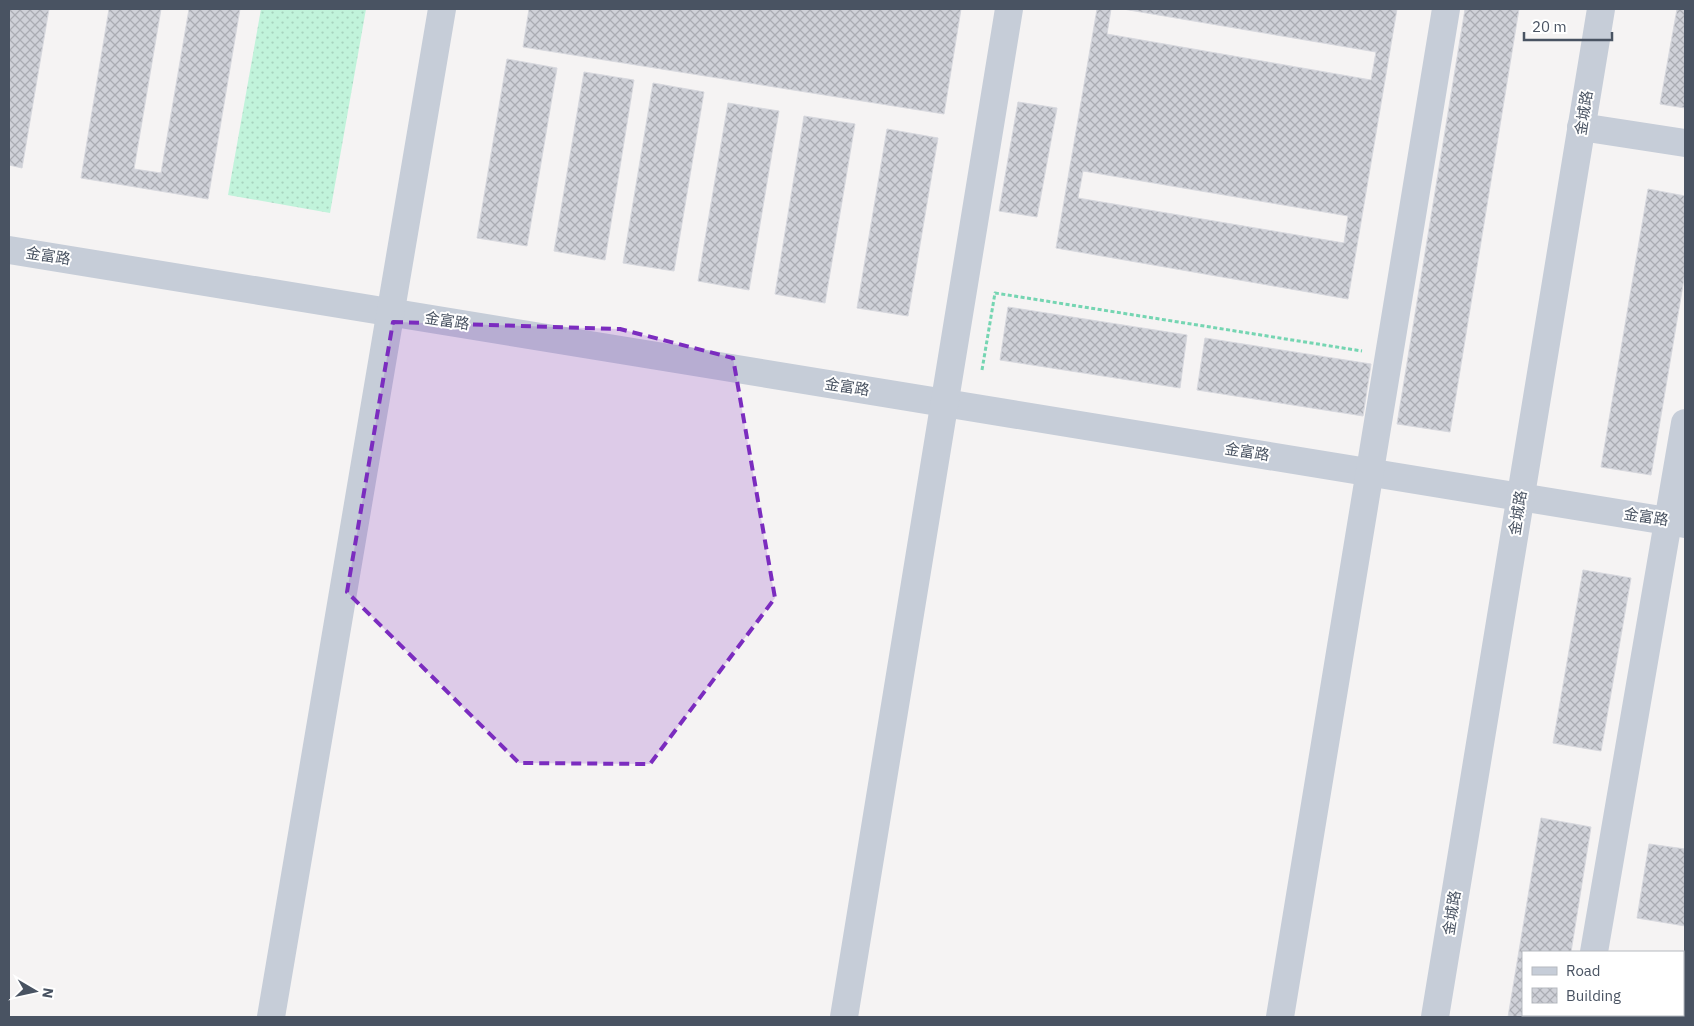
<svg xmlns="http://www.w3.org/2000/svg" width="1694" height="1026" font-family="'IBM Plex Sans','Noto Sans SC',sans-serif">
<defs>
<pattern id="grass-dots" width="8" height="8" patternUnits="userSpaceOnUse" patternTransform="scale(1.25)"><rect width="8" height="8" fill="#c1f3db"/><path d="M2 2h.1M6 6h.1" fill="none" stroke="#a7d2be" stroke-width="1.8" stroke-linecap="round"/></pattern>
<pattern id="building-cross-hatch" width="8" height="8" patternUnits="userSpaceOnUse" patternTransform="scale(1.25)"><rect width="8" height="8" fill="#cfd1d8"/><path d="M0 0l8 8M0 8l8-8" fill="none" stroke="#aaacb3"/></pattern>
</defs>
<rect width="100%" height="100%" fill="#f5f3f3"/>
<!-- grass -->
<path fill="url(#grass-dots)" d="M 261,9 L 366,9 L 330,213 L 228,195 Z"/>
<!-- building -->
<g fill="url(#building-cross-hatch)" stroke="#d7d8de" fill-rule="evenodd">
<path d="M 9,9 L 49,9 L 22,168 L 9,165 Z"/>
<path d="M 109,9 L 161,9 L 134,169 L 161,173 L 189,9 L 240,9 L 208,199 L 81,178 Z"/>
<path d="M 529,9 L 961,9 L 944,114 L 523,47 Z"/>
<path d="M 1097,9 L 1111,9 L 1107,34 L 1371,80 L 1376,52 L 1123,9 L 1397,9 L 1348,299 L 1056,248 ZM 1083,171 L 1348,216 L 1344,243 L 1078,198 Z"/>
<path d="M 1465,9 L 1519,9 L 1450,432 L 1397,424 Z"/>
<path d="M 1677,9 L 1685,9 L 1685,108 L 1660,104 Z"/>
<path d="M 507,59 L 557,68 L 527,246 L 477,238 Z"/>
<path d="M 584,72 L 634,80 L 605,260 L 554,251 Z"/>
<path d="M 653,83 L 704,92 L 674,271 L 623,263 Z"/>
<path d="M 1018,102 L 1057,108 L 1037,217 L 999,211 Z"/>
<path d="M 728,103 L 779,111 L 749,290 L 698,281 Z"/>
<path d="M 804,116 L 855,124 L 825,303 L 775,294 Z"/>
<path d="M 887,129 L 938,138 L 908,316 L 857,308 Z"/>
<path d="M 1648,189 L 1685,196 L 1685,273 L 1651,475 L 1601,467 Z"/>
<path d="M 1008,307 L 1187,335 L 1180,388 L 1000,360 Z"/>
<path d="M 1205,338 L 1371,364 L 1363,416 L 1197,390 Z"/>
<path d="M 1583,570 L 1631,578 L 1601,751 L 1553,743 Z"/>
<path d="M 1541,818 L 1591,827 L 1571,952 L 1523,952 L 1523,1015 L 1560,1015 L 1560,1017 L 1508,1017 Z"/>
<path d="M 1649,844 L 1685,849 L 1685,926 L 1637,918 Z"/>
<path d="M 1683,1008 L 1685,1009 L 1685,1017 L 1628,1017 L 1628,1015 L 1683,1015 Z"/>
</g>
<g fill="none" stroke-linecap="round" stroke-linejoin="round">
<!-- path -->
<path stroke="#75d5b2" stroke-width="3" stroke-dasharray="4 2.5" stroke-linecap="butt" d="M 982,370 L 995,293 L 1362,351"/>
<!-- minor -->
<g stroke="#c6cdd8" stroke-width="28">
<path d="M 1581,127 L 1685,143"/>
<path d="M 9,250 L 1685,524"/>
<path d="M 1594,952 L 1685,423"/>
<path d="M 271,1017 L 442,9"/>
<path d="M 844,1017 L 1009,9"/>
<path d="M 1280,1017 L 1446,9"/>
<path d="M 1435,1017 L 1601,9"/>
<path d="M 1583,1017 L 1583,1015"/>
</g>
</g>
<!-- marked area -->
<path fill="#7b2cbf" fill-opacity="0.2" stroke="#7b2cbf" stroke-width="4" stroke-dasharray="10 6" stroke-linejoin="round" d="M 393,322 L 620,329 L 733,358 L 775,598 L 650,764 L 519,763 L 347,592 Z"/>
<g text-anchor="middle" stroke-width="4" stroke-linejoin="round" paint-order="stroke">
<!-- street labels -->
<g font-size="15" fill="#495362" stroke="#fff">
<text transform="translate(1584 113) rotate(-81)" y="5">金城路</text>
<text transform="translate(48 256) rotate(9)" y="5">金富路</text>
<text transform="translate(447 321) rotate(9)" y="5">金富路</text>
<text transform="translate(847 387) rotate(9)" y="5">金富路</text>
<text transform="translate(1247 452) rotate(9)" y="5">金富路</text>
<text transform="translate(1518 513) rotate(-81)" y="5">金城路</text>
<text transform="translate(1646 517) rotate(9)" y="5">金富路</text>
<text transform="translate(1452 913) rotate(-81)" y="5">金城路</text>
</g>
</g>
<!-- border -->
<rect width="1694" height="1026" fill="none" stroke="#495362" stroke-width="20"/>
<!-- legend -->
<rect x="1522" y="951" width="162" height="65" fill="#ffffff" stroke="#b6bac0"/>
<rect x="1532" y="967" width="25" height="8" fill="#c6cdd8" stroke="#b6bac0"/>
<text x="1566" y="976" font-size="15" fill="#495362">Road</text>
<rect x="1532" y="988" width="25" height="15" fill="url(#building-cross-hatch)" stroke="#b6bac0"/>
<text x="1566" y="1001" font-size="15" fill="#495362">Building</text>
<!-- north arrow -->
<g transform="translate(35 991) rotate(99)" stroke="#ffffff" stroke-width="4" paint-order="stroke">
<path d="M0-4L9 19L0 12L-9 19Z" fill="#495362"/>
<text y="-8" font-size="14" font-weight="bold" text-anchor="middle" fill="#495362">N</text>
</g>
<!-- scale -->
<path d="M1524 32v8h88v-8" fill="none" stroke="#495362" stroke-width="2.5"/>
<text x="1532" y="32" font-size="15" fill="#495362" stroke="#ffffff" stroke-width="4" paint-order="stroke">20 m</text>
</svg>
